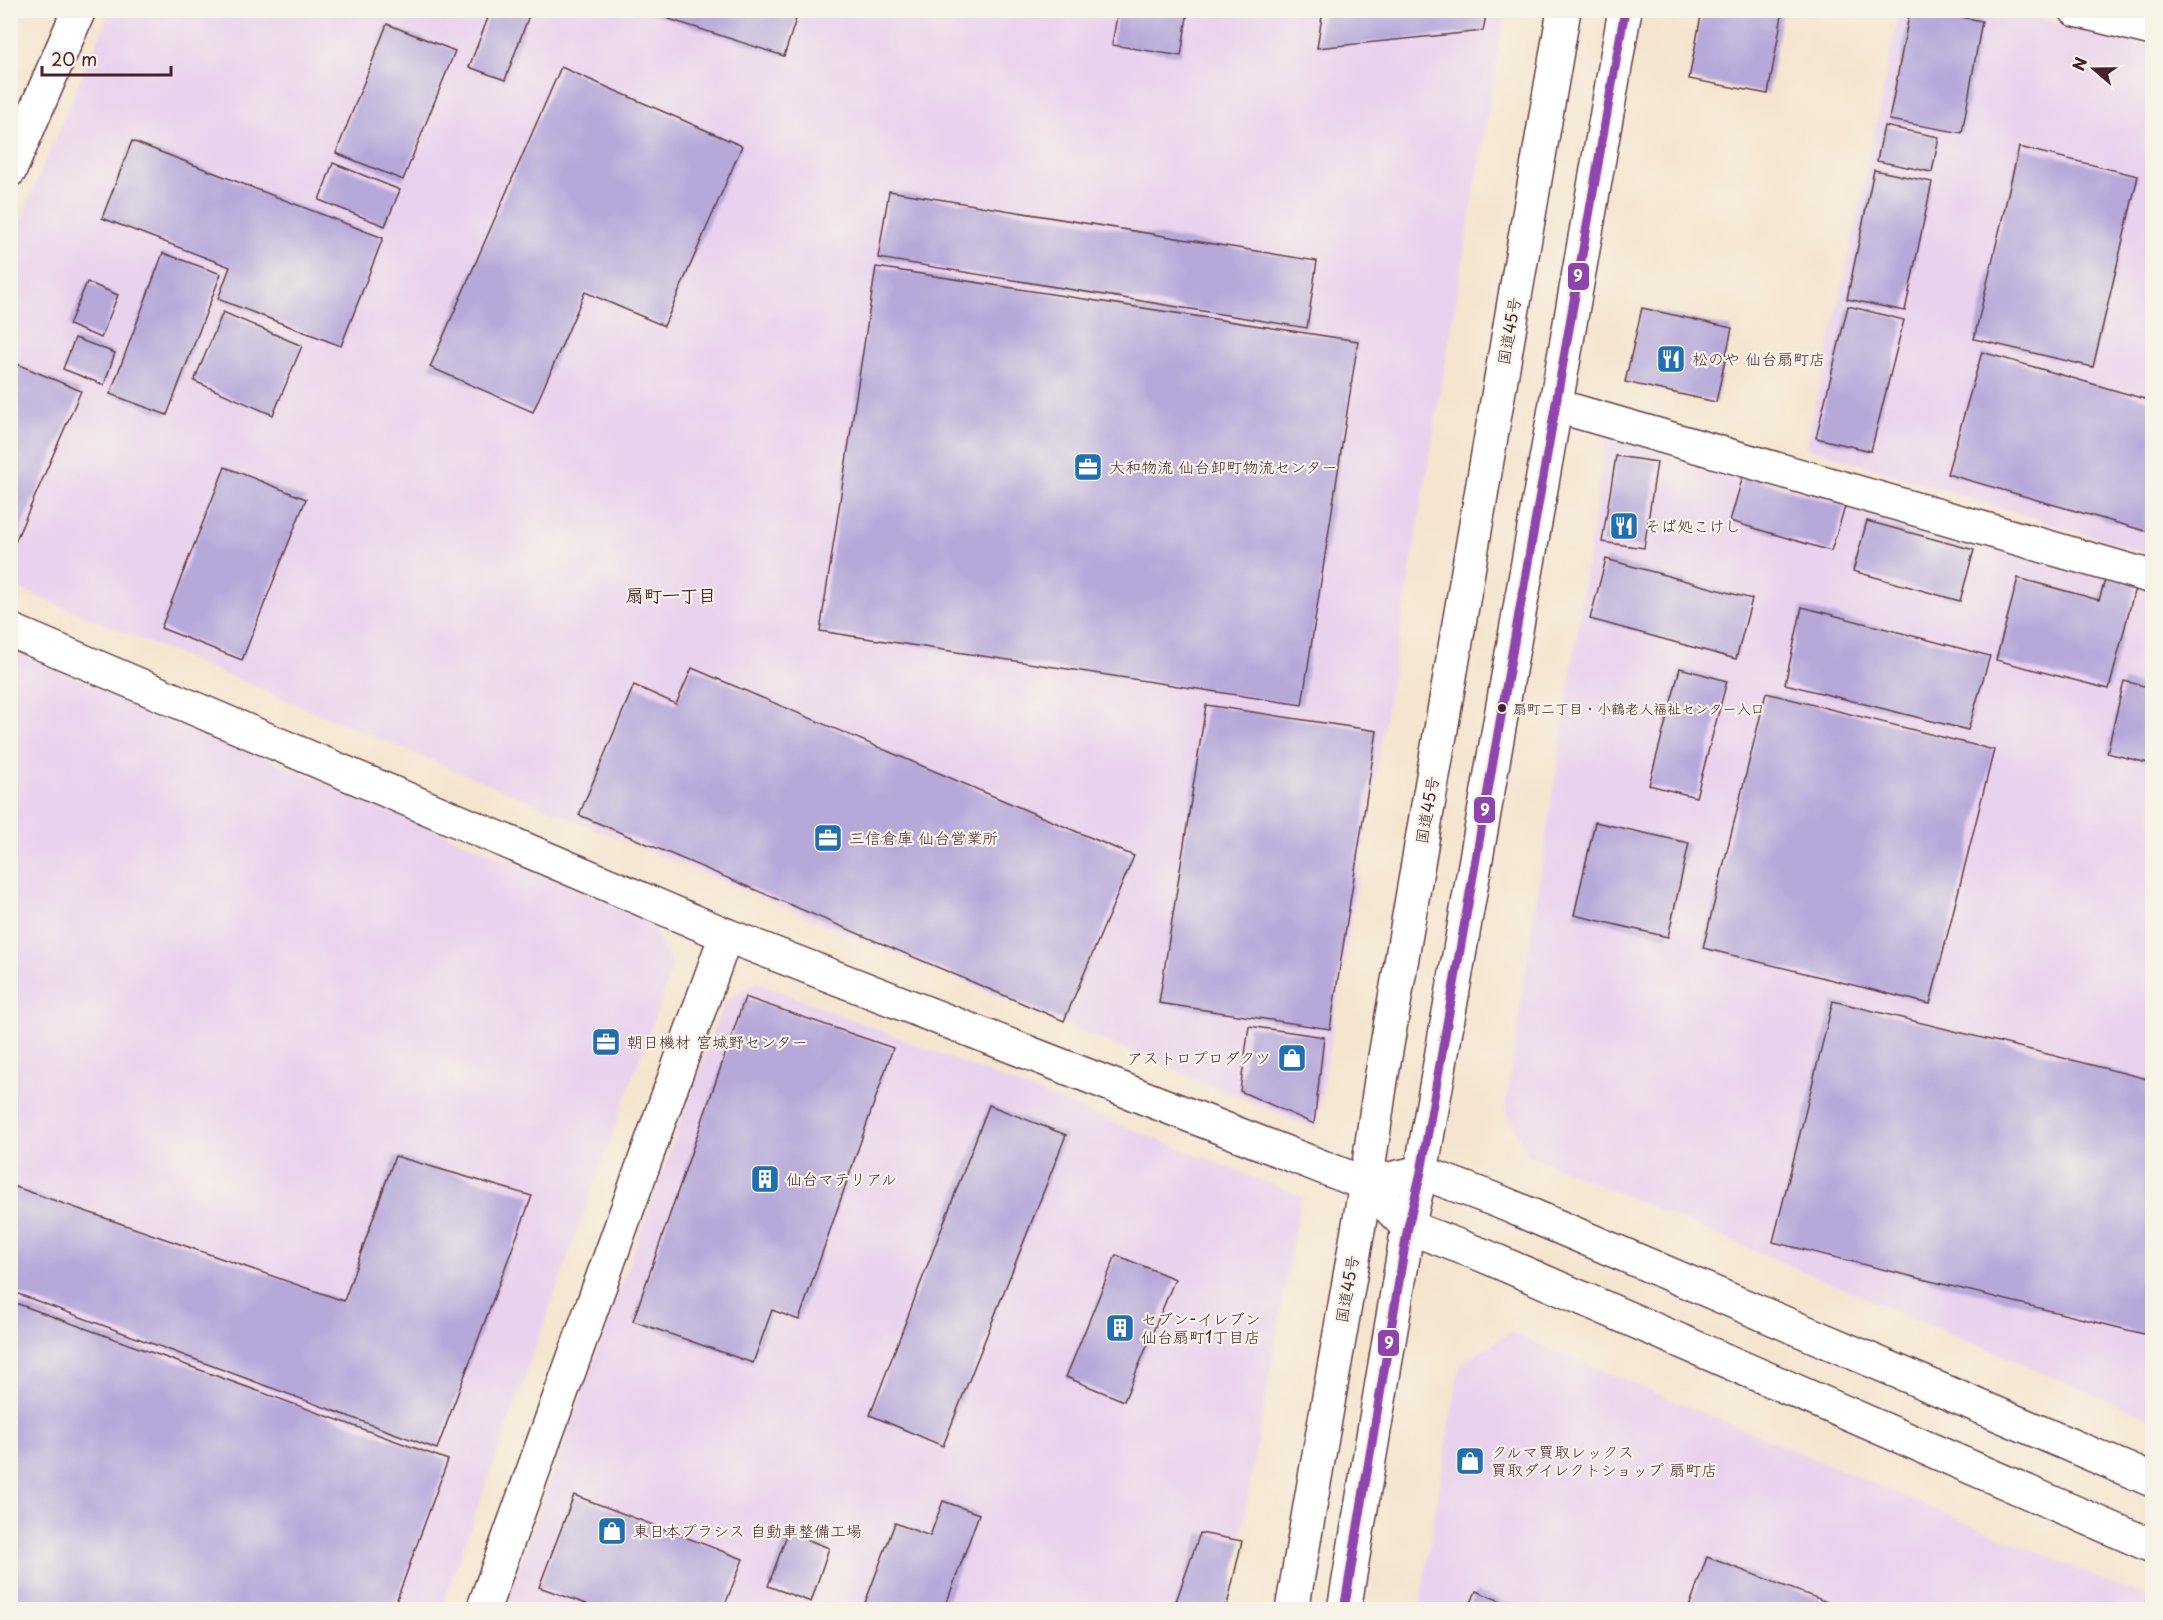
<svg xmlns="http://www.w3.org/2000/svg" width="2163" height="1620" font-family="'Playpen Sans','Klee One',sans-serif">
<rect width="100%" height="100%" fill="#f7f3e8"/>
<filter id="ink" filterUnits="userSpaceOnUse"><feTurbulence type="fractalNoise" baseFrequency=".0167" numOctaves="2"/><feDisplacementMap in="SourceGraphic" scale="12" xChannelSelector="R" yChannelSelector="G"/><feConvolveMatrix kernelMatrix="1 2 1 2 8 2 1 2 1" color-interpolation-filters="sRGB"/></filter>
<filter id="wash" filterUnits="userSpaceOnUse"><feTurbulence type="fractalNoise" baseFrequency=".008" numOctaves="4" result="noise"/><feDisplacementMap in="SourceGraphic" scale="24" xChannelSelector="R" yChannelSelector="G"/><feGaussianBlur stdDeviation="1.35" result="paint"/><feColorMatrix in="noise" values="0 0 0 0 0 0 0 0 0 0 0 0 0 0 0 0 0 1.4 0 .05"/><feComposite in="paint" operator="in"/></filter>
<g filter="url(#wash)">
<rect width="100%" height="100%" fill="#f5e5cf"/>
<!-- built -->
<g fill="#e9d2ee">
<path d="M 110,11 L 1505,11 L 1316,1129 L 11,585 L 11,242 Z"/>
<path d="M 1899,11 L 2006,11 L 2152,46 L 2152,555 L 1806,447 L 1855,229 Z"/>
<path d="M 1607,434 L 2152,590 L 2152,1419 L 1529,1155 L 1505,1109 Z"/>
<path d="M 10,650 L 649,920 L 673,966 L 441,1609 L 11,1609 Z"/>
<path d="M 757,982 L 1301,1196 L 1228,1609 L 503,1610 L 725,1000 Z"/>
<path d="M 1510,1332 L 2152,1600 L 2152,1610 L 1419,1610 L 1460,1365 Z"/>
</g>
<g id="blocks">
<!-- building -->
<g fill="#b6a9da">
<path d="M 491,10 L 531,10 L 505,80 L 469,67 Z"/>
<path d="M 641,10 L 799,10 L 784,56 Z"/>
<path d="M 1118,10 L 1188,10 L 1181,56 L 1112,45 Z"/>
<path d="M 1323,10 L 1487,10 L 1483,31 L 1317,48 Z"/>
<path d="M 1702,10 L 1783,10 L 1768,94 L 1689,79 Z"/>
<path d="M 1910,10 L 1925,10 L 1982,21 L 1962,133 L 1889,120 Z"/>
<path d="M 387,24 L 455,51 L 403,180 L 336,153 Z"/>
<path d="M 561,67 L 742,146 L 664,326 L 585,292 L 533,412 L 430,367 Z"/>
<path d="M 1884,126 L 1939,137 L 1932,172 L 1877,161 Z"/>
<path d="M 132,141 L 383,238 L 341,346 L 218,299 L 230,267 L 102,218 Z"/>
<path d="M 2019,147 L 2138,176 L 2093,367 L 1974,339 Z"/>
<path d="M 333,163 L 400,190 L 385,226 L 319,200 Z"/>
<path d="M 1874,170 L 1932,182 L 1905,311 L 1847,299 Z"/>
<path d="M 889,191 L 1317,261 L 1307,328 L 878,258 Z"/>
<path d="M 163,253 L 221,274 L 167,415 L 110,394 Z"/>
<path d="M 876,267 L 1358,341 L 1302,705 L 820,631 Z"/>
<path d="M 87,282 L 118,295 L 101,338 L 69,325 Z"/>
<path d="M 1848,306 L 1904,320 L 1871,451 L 1816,438 Z"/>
<path d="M 1642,308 L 1732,328 L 1716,402 L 1625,382 Z"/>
<path d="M 223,312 L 302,346 L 273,415 L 194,381 Z"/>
<path d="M 75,338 L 115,353 L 104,385 L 63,369 Z"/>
<path d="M 1982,352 L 2152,401 L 2152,533 L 1947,474 Z"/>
<path d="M 10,361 L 81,391 L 15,542 L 10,540 Z"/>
<path d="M 1616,456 L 1657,462 L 1644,548 L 1602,542 Z"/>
<path d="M 225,467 L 306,499 L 242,660 L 161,628 Z"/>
<path d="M 1743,476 L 1845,507 L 1831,551 L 1730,521 Z"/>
<path d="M 1867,521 L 1974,550 L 1960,601 L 1853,571 Z"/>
<path d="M 1606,559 L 1752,599 L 1736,659 L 1590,619 Z"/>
<path d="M 2106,577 L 2136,584 L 2109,689 L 1996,660 L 2018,578 L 2099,600 Z"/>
<path d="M 1802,607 L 1990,656 L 1968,730 L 1785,684 Z"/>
<path d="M 692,668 L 1134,856 L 1064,1021 L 579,815 L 634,685 L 676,704 Z"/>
<path d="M 1680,668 L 1727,681 L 1696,797 L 1649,785 Z"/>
<path d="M 2124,681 L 2152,688 L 2152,764 L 2107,753 Z"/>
<path d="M 1766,693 L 1994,750 L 1930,1004 L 1703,948 Z"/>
<path d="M 1206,705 L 1377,731 L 1330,1029 L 1159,1003 Z"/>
<path d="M 1595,822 L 1689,843 L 1668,937 L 1574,915 Z"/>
<path d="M 745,997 L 893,1048 L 799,1320 L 772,1310 L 753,1363 L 633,1321 Z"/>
<path d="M 1833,1001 L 2152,1080 L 2152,1336 L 1773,1242 Z"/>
<path d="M 1249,1026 L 1324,1037 L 1314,1124 L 1240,1091 Z"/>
<path d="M 989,1105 L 1066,1135 L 943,1446 L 870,1415 Z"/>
<path d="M 395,1156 L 532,1196 L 437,1449 L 10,1291 L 10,1185 L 344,1301 Z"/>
<path d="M 1116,1255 L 1175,1279 L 1124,1401 L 1066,1377 Z"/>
<path d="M 10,1301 L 448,1460 L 393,1610 L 10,1610 Z"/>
<path d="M 574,1495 L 743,1559 L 723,1610 L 603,1610 L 539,1587 Z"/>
<path d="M 943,1501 L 979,1514 L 944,1610 L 882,1610 L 865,1603 L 895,1523 L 930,1536 Z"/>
<path d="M 788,1532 L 829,1548 L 811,1602 L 768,1586 Z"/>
<path d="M 1200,1533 L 1242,1541 L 1226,1610 L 1173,1610 Z"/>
<path d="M 1707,1557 L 1846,1609 L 1846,1610 L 1688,1610 Z"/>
<path d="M 1476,1591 L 1521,1609 L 1521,1610 L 1468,1610 Z"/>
</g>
</g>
</g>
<g filter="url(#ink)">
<use href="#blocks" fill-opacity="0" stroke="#643d44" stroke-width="1.5"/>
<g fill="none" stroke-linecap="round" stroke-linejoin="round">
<!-- street casing -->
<g stroke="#643d44" stroke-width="36">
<g id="street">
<path d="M 2076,10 L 2152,29"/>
<path d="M 10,170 L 79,10"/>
<path d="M 1557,406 L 2152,577"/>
<path d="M 10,630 L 726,935 L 1366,1184"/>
<path d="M 483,1610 L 726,935"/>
</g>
</g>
<!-- secondary casing -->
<g stroke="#643d44" stroke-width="36">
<g id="secondary">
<path d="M 1366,1184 L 1408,1227 L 1485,1256 L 2152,1546"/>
<path d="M 1366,1184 L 1421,1172 L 1498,1201 L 2152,1480"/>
</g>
</g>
<!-- highway casing -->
<g stroke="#643d44" stroke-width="36">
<g id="highway">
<path d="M 1292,1610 L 1366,1184 L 1381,1080 L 1564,10"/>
<path d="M 1344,1610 L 1408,1227 L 1421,1172 L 1625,10"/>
</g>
</g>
<!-- street -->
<use href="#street" stroke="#fff" stroke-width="33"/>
<!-- secondary -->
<use href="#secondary" stroke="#fff" stroke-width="33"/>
<!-- highway -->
<use href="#highway" stroke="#fff" stroke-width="33"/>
<!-- bus-1 casing -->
<g stroke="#f7f3e8" stroke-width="14">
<path id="bus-1" d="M 1344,1610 L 1408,1227 L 1421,1172 L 1625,10"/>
</g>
<!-- bus-1 -->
<use href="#bus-1" stroke="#8e44ad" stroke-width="9"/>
</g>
</g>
<!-- icons -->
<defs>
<g id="restaurant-square" transform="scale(1.5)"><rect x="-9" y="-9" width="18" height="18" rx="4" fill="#1f6fb2" stroke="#f7f3e8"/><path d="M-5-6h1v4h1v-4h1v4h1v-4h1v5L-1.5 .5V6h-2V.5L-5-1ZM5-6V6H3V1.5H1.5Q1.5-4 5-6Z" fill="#fff"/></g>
<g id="office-square" transform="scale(1.5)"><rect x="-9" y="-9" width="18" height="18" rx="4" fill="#1f6fb2" stroke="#f7f3e8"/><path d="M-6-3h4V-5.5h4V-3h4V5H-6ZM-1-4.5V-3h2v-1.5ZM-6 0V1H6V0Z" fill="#fff"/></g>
<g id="shop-square" transform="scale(1.5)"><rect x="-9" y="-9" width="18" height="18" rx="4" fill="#1f6fb2" stroke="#f7f3e8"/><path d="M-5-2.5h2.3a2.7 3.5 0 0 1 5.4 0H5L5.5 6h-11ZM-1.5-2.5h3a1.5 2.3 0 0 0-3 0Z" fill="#fff"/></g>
<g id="building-square" transform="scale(1.5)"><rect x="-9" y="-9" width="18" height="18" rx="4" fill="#1f6fb2" stroke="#f7f3e8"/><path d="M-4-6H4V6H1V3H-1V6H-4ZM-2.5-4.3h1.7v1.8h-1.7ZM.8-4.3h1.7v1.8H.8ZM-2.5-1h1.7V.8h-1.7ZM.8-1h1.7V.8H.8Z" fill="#fff"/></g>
</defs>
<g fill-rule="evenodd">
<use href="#restaurant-square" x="1671" y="359"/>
<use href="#office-square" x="1088" y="467"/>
<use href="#restaurant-square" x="1624" y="526"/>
<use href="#office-square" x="828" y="838"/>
<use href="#office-square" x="606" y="1042"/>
<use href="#shop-square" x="1292" y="1058"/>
<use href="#building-square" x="765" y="1179"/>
<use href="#building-square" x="1120" y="1328"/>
<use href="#shop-square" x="1470" y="1461"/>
<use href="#shop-square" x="612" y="1531"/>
</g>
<!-- markers -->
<circle fill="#4a1f2b" stroke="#f7f3e8" stroke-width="2" cx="1502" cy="708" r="5"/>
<g text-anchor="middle" stroke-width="4.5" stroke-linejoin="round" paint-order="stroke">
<!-- bus labels -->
<g font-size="14" fill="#4a1f2b" stroke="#f7f3e8" text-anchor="start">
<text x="1513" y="714">扇町二丁目・小鶴老人福祉センター入口</text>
</g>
<!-- street labels -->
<g font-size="16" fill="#4a1f2b" stroke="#f7f3e8">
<text transform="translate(1509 331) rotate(-80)" y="6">国道45号</text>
<text transform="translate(1427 810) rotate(-80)" y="6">国道45号</text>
<text transform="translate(1347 1289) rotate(-80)" y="6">国道45号</text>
</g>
<!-- poi labels -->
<g font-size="16" fill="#4a1f2b" stroke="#f7f3e8" text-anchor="start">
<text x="1692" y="365">松のや 仙台扇町店</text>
<text x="1109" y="473">大和物流 仙台卸町物流センター</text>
<text x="1645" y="532">そば処こけし</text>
<text x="849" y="844">三信倉庫 仙台営業所</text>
<text x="627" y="1048">朝日機材 宮城野センター</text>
<text x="1271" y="1064" text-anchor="end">アストロプロダクツ</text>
<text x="786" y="1185">仙台マテリアル</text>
<text x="1141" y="1325">セブン-イレブン<tspan x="1141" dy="18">仙台扇町1丁目店</tspan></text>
<text x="1491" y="1458">クルマ買取レックス<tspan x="1491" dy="18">買取ダイレクトショップ 扇町店</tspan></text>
<text x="633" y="1537">東日本プラシス 自動車整備工場</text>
</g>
<!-- neighbourhood labels -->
<g font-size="18" font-weight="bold" fill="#4a1f2b" stroke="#f7f3e8">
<text x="671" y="602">扇町一丁目</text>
</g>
</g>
<g stroke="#f7f3e8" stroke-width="2">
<rect x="1567" y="262" width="23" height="29" rx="6" fill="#8e44ad"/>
<rect x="1473" y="796" width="23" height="28" rx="6" fill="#8e44ad"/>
<rect x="1377" y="1329" width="23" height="28" rx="6" fill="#8e44ad"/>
</g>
<g font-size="16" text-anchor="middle" font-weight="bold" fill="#fff">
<text x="1578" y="282">9</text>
<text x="1485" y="816">9</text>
<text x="1389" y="1349">9</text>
</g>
<!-- margin -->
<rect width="2163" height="1620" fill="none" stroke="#f7f3e8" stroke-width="36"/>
<!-- north arrow -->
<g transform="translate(2094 69) rotate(290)" stroke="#f7f3e8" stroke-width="4.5" paint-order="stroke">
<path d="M0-4.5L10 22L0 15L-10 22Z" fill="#4a1f2b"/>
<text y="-9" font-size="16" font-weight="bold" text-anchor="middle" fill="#4a1f2b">N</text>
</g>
<!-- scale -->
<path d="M42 66v9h129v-9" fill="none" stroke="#4a1f2b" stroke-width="3"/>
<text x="51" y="66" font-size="18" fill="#4a1f2b" stroke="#f7f3e8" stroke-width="4.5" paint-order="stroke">20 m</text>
</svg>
